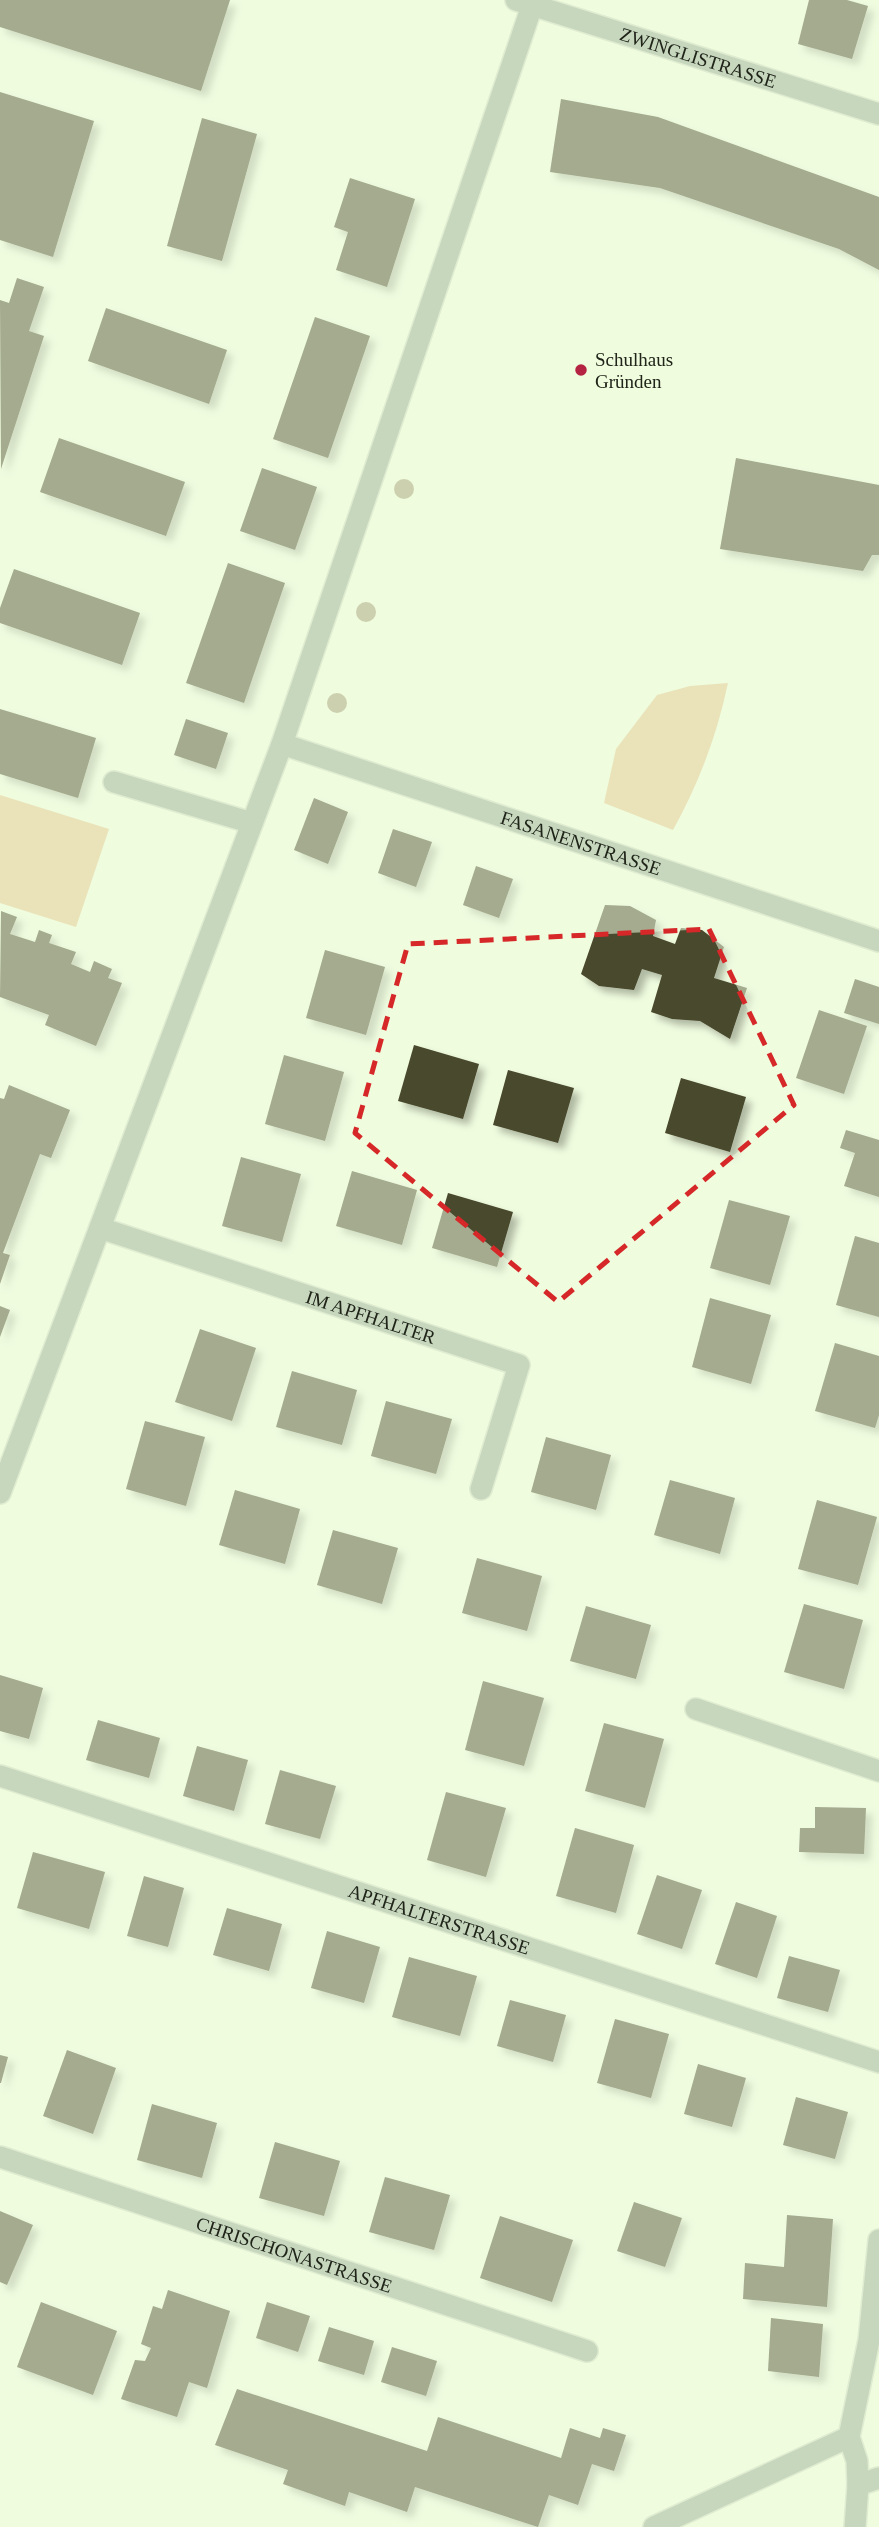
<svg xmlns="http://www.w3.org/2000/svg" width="879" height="2527" font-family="Georgia,serif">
<defs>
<filter id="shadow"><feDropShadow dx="6" dy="6" stdDeviation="3.5" flood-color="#0004"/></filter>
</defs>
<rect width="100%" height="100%" fill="#effcde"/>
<!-- green -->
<g fill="#e4c68e">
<path d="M 728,683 C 717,735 699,783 673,830 L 604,803 L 616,749 L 657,695 L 690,686 Z"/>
<path d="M 0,795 L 109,829 L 76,927 L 0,903 Z"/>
</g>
<!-- building -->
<g fill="#4a482d" filter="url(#shadow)">
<path d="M 0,0 L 230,0 L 201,91 L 0,27 Z"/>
<path d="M 809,0 L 847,0 L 868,6 L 852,59 L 798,44 Z"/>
<path d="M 0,92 L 94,121 L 53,257 L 0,240 Z"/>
<path d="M 561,99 L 658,117 L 879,197 L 879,270 L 839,249 L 660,188 L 550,172 Z"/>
<path d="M 202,118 L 257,134 L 222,261 L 167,246 Z"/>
<path d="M 350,178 L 415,199 L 387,287 L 336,270 L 348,232 L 334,227 Z"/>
<path d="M 17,278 L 44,287 L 29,331 L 44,336 L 1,469 L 0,300 L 9,303 Z"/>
<path d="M 106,308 L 227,350 L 209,404 L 88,361 Z"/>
<path d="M 315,317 L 370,336 L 328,458 L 273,439 Z"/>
<path d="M 59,438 L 185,482 L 166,536 L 40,492 Z"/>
<path d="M 736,458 L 879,485 L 879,555 L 872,555 L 863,571 L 720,549 Z"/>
<path d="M 262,468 L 317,487 L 295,550 L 240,531 Z"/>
<path d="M 228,563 L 285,583 L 244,703 L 186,683 Z"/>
<path d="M 14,569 L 140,613 L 122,665 L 0,623 L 0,608 Z"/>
<path d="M 0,709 L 96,738 L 78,798 L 0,774 Z"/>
<path d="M 186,719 L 228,733 L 216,769 L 174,755 Z"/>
<path d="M 314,798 L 348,812 L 328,864 L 294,850 Z"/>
<path d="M 393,829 L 432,842 L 416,887 L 378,873 Z"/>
<path d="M 476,866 L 513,879 L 499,918 L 463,905 Z"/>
<path d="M 605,905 L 630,906 L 656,920 L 653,936 L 675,944 L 681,928 L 702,930 L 724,947 L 714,978 L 747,988 L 730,1039 L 700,1021 L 672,1019 L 651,1012 L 662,975 L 642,969 L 634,990 L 599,986 L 581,974 Z"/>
<path d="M 1,911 L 17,917 L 10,934 L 35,942 L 39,930 L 52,935 L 49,943 L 76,952 L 71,964 L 90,972 L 94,961 L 112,969 L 108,978 L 122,983 L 96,1046 L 45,1025 L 49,1015 L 0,997 Z"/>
<path d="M 325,950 L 385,967 L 366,1035 L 306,1018 Z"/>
<path d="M 855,979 L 879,987 L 879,1024 L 844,1013 Z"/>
<path d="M 819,1010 L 867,1026 L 844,1094 L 796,1078 Z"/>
<path d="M 414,1045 L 479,1064 L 463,1119 L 398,1101 Z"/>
<path d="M 284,1055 L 344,1072 L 325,1141 L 265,1124 Z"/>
<path d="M 508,1070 L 574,1088 L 558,1143 L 493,1125 Z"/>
<path d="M 681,1078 L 746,1097 L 730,1152 L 665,1133 Z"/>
<path d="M 9,1085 L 70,1110 L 51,1158 L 40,1154 L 3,1253 L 10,1255 L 0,1284 L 0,1098 L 4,1099 Z"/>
<path d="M 846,1130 L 879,1140 L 879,1197 L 844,1186 L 855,1153 L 840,1148 Z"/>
<path d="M 241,1157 L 301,1174 L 282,1242 L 222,1226 Z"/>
<path d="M 352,1171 L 417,1190 L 402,1245 L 336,1226 Z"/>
<path d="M 448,1193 L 513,1212 L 497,1267 L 432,1248 Z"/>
<path d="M 729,1200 L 790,1216 L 770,1285 L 710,1268 Z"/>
<path d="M 855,1236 L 879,1243 L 879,1317 L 836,1305 Z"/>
<path d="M 710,1298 L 771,1315 L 751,1384 L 692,1367 Z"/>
<path d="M 0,1306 L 10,1310 L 0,1337 Z"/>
<path d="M 200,1329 L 256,1348 L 232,1421 L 175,1402 Z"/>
<path d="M 835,1343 L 879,1356 L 879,1415 L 875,1428 L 815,1411 Z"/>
<path d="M 292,1371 L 357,1390 L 342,1445 L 276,1427 Z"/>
<path d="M 386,1401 L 452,1419 L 436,1474 L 371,1456 Z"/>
<path d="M 145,1421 L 205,1437 L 186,1506 L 126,1489 Z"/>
<path d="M 546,1437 L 611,1455 L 596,1510 L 531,1492 Z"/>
<path d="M 670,1480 L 735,1498 L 720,1554 L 654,1535 Z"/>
<path d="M 235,1490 L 300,1509 L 285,1564 L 219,1545 Z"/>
<path d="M 817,1500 L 877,1517 L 858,1585 L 798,1569 Z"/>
<path d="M 333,1530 L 398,1548 L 382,1604 L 317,1585 Z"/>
<path d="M 477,1558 L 542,1576 L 527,1631 L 462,1613 Z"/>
<path d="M 804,1604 L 863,1620 L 844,1689 L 784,1672 Z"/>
<path d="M 586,1606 L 651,1625 L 636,1679 L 570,1661 Z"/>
<path d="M 0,1675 L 43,1688 L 29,1739 L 0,1731 Z"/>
<path d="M 483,1681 L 544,1698 L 524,1766 L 465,1750 Z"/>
<path d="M 98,1720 L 160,1738 L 149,1778 L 86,1760 Z"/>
<path d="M 604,1723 L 664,1739 L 645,1808 L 585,1791 Z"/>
<path d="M 197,1746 L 248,1760 L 234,1811 L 183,1796 Z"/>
<path d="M 280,1770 L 336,1786 L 320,1839 L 265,1824 Z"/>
<path d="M 446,1792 L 506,1808 L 486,1877 L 427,1860 Z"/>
<path d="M 815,1807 L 866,1808 L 864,1854 L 799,1852 L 800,1828 L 815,1828 Z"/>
<path d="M 575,1828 L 634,1845 L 616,1913 L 556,1896 Z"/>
<path d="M 33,1852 L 105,1872 L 89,1929 L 17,1908 Z"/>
<path d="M 657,1875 L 702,1890 L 682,1949 L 637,1934 Z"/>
<path d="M 144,1876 L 184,1888 L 168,1947 L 127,1936 Z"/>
<path d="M 736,1902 L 777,1916 L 757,1978 L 715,1964 Z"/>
<path d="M 227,1908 L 282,1924 L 269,1971 L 213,1955 Z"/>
<path d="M 327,1931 L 380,1947 L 364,2003 L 311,1988 Z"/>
<path d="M 789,1956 L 840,1970 L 828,2012 L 777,1998 Z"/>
<path d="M 409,1957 L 477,1976 L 460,2036 L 392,2017 Z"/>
<path d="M 510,2000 L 566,2015 L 553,2062 L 497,2046 Z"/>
<path d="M 615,2019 L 669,2034 L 651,2098 L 597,2083 Z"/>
<path d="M 67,2050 L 116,2068 L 93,2134 L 43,2116 Z"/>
<path d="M 0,2055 L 8,2057 L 1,2083 L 0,2083 Z"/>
<path d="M 698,2064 L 746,2078 L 732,2127 L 684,2114 Z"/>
<path d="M 796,2097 L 848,2112 L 835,2159 L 783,2145 Z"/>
<path d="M 152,2104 L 217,2123 L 202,2178 L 137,2160 Z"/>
<path d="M 275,2142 L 340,2161 L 324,2216 L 259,2198 Z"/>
<path d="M 385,2177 L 450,2195 L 434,2250 L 369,2232 Z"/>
<path d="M 634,2202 L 682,2218 L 665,2267 L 617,2251 Z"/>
<path d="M 0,2211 L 33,2225 L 7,2285 L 0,2282 Z"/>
<path d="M 787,2215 L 833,2219 L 827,2307 L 743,2299 L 745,2263 L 784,2267 Z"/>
<path d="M 500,2216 L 573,2240 L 552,2302 L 480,2278 Z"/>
<path d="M 168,2290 L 230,2311 L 207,2388 L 189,2382 L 177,2417 L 121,2399 L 135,2360 L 145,2361 L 151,2348 L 141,2344 L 153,2306 L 162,2309 Z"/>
<path d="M 41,2302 L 117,2331 L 93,2395 L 17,2367 Z"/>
<path d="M 267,2302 L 310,2316 L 298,2352 L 256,2338 Z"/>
<path d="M 771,2318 L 823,2324 L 819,2377 L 768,2371 Z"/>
<path d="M 329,2327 L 374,2341 L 364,2375 L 318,2361 Z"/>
<path d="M 392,2347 L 437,2361 L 426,2396 L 381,2382 Z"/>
<path d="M 237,2389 L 427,2451 L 438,2417 L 561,2458 L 570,2428 L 600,2438 L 603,2428 L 626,2435 L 614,2471 L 592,2464 L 578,2505 L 549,2495 L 538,2527 L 415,2487 L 407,2512 L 349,2492 L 345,2506 L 283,2484 L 288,2470 L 215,2445 Z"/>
</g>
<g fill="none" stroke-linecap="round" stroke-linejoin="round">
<!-- minor casing -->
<g stroke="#ced9be" stroke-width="24">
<g id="minor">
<path id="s1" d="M 516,0 L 879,114"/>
<path id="s2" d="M 282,744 L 879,941"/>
<path d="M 114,782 L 252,823"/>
<path id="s3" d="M 100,1228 L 519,1365 L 481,1489"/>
<path d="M 0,1493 L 282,744 L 534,0"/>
<path d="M 696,1709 L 879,1771"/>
<path id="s4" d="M 0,1776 L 879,2062"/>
<path id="s5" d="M 0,2157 L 587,2351"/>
<path d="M 858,2485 L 879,2478"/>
<path d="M 654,2527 L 849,2437"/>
<path d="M 855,2527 L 858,2485 L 857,2461 L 849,2437 L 869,2340 L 879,2240"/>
</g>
</g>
<!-- minor -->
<use href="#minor" stroke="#94ab97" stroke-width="21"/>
</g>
<!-- trees -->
<g fill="#a39c76">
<circle cx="404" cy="489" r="10"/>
<circle cx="366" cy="612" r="10"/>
<circle cx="337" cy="703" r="10"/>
</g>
<!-- marked area -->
<path d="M0 0H879V2527H0ZM 709,929 L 794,1105 L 558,1302 L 355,1133 L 408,944 Z" fill="#effcde" fill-opacity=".55" fill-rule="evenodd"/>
<path fill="none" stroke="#d62828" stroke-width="5" stroke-dasharray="14 9" stroke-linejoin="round" d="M 709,929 L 794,1105 L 558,1302 L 355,1133 L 408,944 Z"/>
<!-- markers -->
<circle fill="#b52342" stroke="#effcde" stroke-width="2.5" cx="581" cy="370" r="7"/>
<g text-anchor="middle" stroke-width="7" stroke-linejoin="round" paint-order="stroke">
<!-- street labels -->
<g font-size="19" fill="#202419" stroke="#effcde">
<text dy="7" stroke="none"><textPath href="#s1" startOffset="191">ZWINGLISTRASSE</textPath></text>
<text dy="7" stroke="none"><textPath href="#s2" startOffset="315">FASANENSTRASSE</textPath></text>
<text dy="7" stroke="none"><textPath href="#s3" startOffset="285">IM APFHALTER</textPath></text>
<text dy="7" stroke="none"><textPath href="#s4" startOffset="462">APFHALTERSTRASSE</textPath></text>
<text dy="7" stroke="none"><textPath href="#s5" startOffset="310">CHRISCHONASTRASSE</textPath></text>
</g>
<!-- poi labels -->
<g font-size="19" fill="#202419" stroke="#effcde" text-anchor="start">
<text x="595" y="366">Schulhaus<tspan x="595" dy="22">Gründen</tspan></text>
</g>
</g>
</svg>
